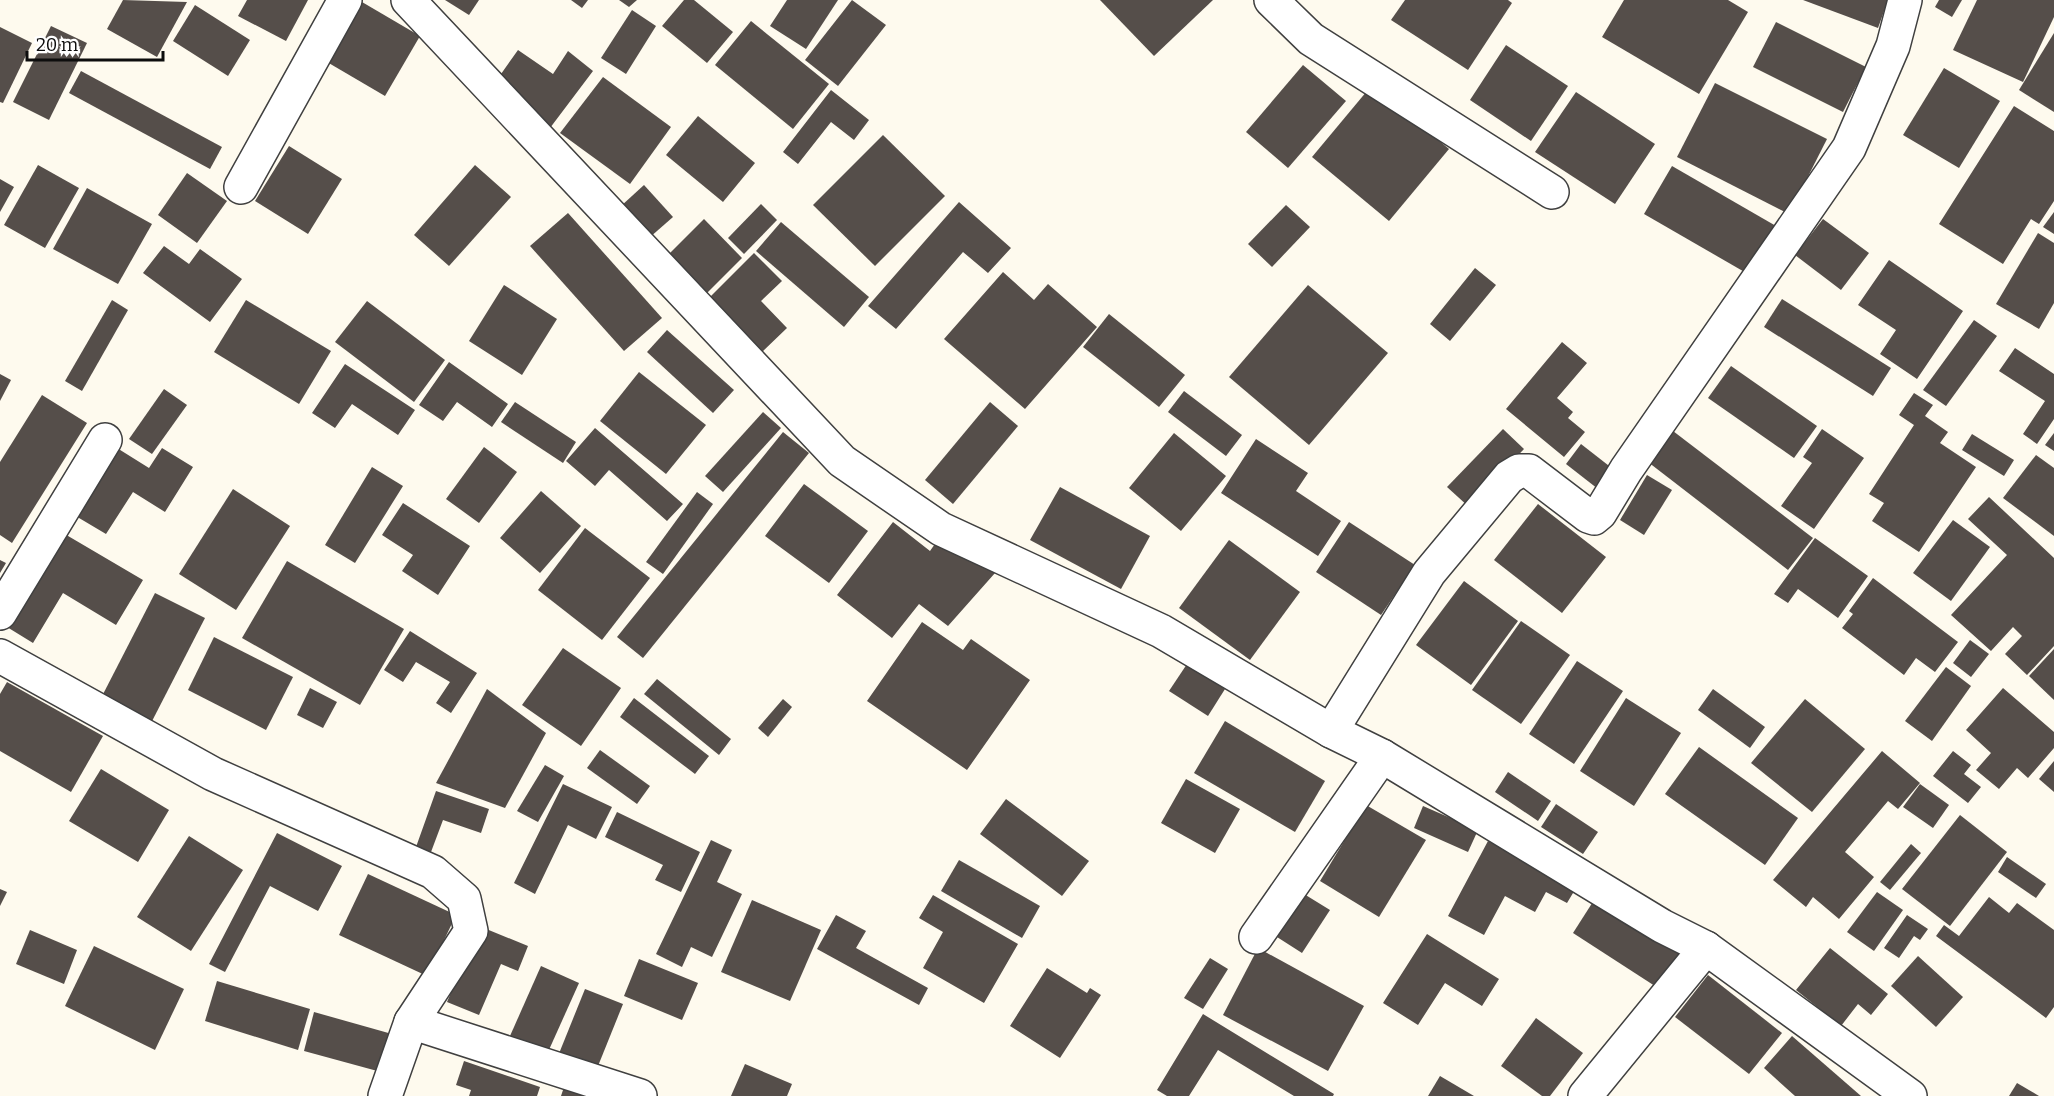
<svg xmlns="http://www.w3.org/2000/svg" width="2054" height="1096" font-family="Bitter,serif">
<rect width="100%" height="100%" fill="#fefaee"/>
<!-- building -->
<g fill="#554e4a">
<path d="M 123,0 L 187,2 L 157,57 L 107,29 Z"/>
<path d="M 247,0 L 308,0 L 286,41 L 238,16 Z"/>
<path d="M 445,0 L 479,0 L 469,15 Z"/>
<path d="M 571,0 L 588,0 L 582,8 Z"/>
<path d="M 619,0 L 637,0 L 629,7 Z"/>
<path d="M 684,0 L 694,0 L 733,32 L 707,63 L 662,26 Z"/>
<path d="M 787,0 L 838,0 L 806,49 L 770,26 Z"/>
<path d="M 852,0 L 886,25 L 838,86 L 805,60 Z"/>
<path d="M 1100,0 L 1213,0 L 1154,56 Z"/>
<path d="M 1405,0 L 1508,0 L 1512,3 L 1468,70 L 1391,20 Z"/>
<path d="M 1624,0 L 1728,0 L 1748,12 L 1699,94 L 1602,37 Z"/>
<path d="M 1803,0 L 1888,0 L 1878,28 Z"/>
<path d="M 1939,0 L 1962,0 L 1952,17 L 1935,7 Z"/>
<path d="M 1977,0 L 2054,0 L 2054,17 L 2023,82 L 1953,50 Z"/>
<path d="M 362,2 L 420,36 L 385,96 L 327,62 Z"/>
<path d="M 195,5 L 250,40 L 228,76 L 173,41 Z"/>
<path d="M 632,10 L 656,26 L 626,74 L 601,58 Z"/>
<path d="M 751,21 L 829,84 L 793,129 L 715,65 Z"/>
<path d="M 1776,22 L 1866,67 L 1843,112 L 1753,67 Z"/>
<path d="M 51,26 L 87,43 L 49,120 L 13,102 Z"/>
<path d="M 0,27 L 32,43 L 3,103 L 0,102 Z"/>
<path d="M 2054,33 L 2054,112 L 2019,90 Z"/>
<path d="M 1506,45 L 1568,86 L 1531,141 L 1470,100 Z"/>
<path d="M 518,50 L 553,74 L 568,51 L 593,71 L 550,128 L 501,74 Z"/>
<path d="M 1303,65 L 1346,101 L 1288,168 L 1246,132 Z"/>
<path d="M 1944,68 L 2000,101 L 1959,168 L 1903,135 Z"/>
<path d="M 81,71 L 222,147 L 210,169 L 69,93 Z"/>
<path d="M 603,77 L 671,127 L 630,184 L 560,133 Z"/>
<path d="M 1715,83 L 1827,139 L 1789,214 L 1677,157 Z"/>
<path d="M 1372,85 L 1449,149 L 1389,221 L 1312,157 Z"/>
<path d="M 831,90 L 869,120 L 854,140 L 831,122 L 798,164 L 783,152 Z"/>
<path d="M 1576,92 L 1655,144 L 1615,204 L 1535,152 Z"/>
<path d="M 2014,106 L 2054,131 L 2054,201 L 2039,224 L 2031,219 L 2003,264 L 1939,224 Z"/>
<path d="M 698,116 L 755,163 L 723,202 L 666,155 Z"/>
<path d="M 883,135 L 945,196 L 875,266 L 813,205 Z"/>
<path d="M 289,146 L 342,179 L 308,234 L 255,201 Z"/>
<path d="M 38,165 L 79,188 L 45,248 L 4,225 Z"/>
<path d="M 475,165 L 511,197 L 449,266 L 414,235 Z"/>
<path d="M 1672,166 L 1776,226 L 1748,274 L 1644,214 Z"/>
<path d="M 187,173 L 227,201 L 197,243 L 158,215 Z"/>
<path d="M 0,179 L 14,187 L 0,212 Z"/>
<path d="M 644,185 L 673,217 L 649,238 L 621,206 Z"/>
<path d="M 87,188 L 152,224 L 118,284 L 53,249 Z"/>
<path d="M 959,202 L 1011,248 L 988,273 L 963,252 L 896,329 L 868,306 Z"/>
<path d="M 761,204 L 777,220 L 744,254 L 728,238 Z"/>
<path d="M 1286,205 L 1310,227 L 1272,267 L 1248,244 Z"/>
<path d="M 2054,212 L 2054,234 L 2043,227 Z"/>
<path d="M 568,213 L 662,318 L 624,351 L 530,246 Z"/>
<path d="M 704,219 L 742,258 L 706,294 L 667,256 Z"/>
<path d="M 1823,219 L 1869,253 L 1841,290 L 1795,255 Z"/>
<path d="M 781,222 L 869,297 L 844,327 L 756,251 Z"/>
<path d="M 2038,233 L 2054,243 L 2054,303 L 2039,329 L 1996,304 Z"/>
<path d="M 164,246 L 189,264 L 200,249 L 242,279 L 210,322 L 143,273 Z"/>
<path d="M 754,253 L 782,281 L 761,301 L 787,328 L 760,354 L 707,300 Z"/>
<path d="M 1889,260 L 1963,311 L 1917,379 L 1880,354 L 1896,330 L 1858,305 Z"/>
<path d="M 1475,268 L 1496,285 L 1450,341 L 1430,324 Z"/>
<path d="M 1003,272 L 1034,300 L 1048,284 L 1097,327 L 1025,409 L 944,339 Z"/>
<path d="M 504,285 L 557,319 L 522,375 L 469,341 Z"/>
<path d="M 1308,285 L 1388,353 L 1309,445 L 1229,377 Z"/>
<path d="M 1782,299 L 1891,368 L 1873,396 L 1764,327 Z"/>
<path d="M 112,300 L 128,310 L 82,391 L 65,381 Z"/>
<path d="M 246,300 L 331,351 L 299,404 L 214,352 Z"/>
<path d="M 367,301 L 445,360 L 414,402 L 335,342 Z"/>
<path d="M 1109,314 L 1185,375 L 1159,407 L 1083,347 Z"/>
<path d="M 1974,320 L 1997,336 L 1946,406 L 1923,390 Z"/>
<path d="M 667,330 L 734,390 L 713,413 L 647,352 Z"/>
<path d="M 1562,342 L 1587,363 L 1557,398 L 1573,412 L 1568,418 L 1585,432 L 1564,457 L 1506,409 Z"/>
<path d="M 2015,348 L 2054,374 L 2054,419 L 2037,444 L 2023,434 L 2045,401 L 1999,371 Z"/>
<path d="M 449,362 L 508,404 L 492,427 L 457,402 L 443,421 L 419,405 Z"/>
<path d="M 345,364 L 415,410 L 398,435 L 352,404 L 335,428 L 312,413 Z"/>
<path d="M 1731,366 L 1817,426 L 1794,458 L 1708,398 Z"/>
<path d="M 639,372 L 706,425 L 666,474 L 600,421 Z"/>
<path d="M 0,374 L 11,380 L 0,401 Z"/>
<path d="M 164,389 L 187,405 L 152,454 L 129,439 Z"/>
<path d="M 1184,391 L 1242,435 L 1226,456 L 1168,412 Z"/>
<path d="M 1914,393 L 1933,405 L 1925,416 L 1948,432 L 1940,443 L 1976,467 L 1919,552 L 1872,521 L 1884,503 L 1869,494 L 1914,425 L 1899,415 Z"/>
<path d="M 42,395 L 87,423 L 12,543 L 0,535 L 0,462 Z"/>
<path d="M 515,402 L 576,442 L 563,463 L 501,422 Z"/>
<path d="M 990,402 L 1018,426 L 953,504 L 925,480 Z"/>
<path d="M 763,412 L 781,428 L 723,492 L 705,476 Z"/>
<path d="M 595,428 L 683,504 L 667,521 L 609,470 L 595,486 L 566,461 Z"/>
<path d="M 1503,429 L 1524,449 L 1469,507 L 1447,487 Z"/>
<path d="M 1822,429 L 1864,458 L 1814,529 L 1781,506 L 1812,463 L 1803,457 Z"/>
<path d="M 1673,431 L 1813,538 L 1788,570 L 1648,462 Z"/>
<path d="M 783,432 L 809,453 L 643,658 L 617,637 Z"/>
<path d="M 1174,433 L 1226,476 L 1181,531 L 1129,488 Z"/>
<path d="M 2054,433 L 2054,451 L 2045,445 Z"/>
<path d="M 1972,434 L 2014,460 L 2004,476 L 1962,450 Z"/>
<path d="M 1256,439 L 1308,473 L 1296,491 L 1341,521 L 1318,556 L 1221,493 Z"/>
<path d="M 1581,444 L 1613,469 L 1598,489 L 1566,464 Z"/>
<path d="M 484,447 L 517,472 L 479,523 L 446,499 Z"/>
<path d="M 117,448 L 149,468 L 162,448 L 193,467 L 165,512 L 133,492 L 106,534 L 74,515 Z"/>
<path d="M 2036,455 L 2054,468 L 2054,536 L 2003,498 Z"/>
<path d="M 372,467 L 403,486 L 355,563 L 325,545 Z"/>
<path d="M 1647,475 L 1672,490 L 1644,535 L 1620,520 Z"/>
<path d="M 804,484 L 868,531 L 829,583 L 765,536 Z"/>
<path d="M 1060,487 L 1150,536 L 1121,589 L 1030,540 Z"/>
<path d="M 233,489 L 290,526 L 236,610 L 179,574 Z"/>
<path d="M 541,491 L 581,526 L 540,573 L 500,538 Z"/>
<path d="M 697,492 L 713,504 L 663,574 L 646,562 Z"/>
<path d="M 1989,497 L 2054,558 L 2054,646 L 2027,675 L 2005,654 L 2022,636 L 2013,627 L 1991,651 L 1951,615 L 2007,555 L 1968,519 Z"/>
<path d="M 403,503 L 470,546 L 438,595 L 402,571 L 413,555 L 382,535 Z"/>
<path d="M 1538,504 L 1606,557 L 1562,613 L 1494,560 Z"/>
<path d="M 1953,520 L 1990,547 L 1951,601 L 1913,573 Z"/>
<path d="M 893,522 L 930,551 L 937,541 L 995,573 L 948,626 L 919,604 L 892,638 L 837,595 Z"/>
<path d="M 1349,522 L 1415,565 L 1381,615 L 1316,572 Z"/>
<path d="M 585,528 L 650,578 L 602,640 L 538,590 Z"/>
<path d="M 63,533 L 143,580 L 116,625 L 63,593 L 33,643 L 7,627 Z"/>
<path d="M 1815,538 L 1868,576 L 1838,618 L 1798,589 L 1788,603 L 1774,594 Z"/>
<path d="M 1229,540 L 1300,592 L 1250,660 L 1179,608 Z"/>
<path d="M 0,560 L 6,563 L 0,573 Z"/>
<path d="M 287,561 L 404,629 L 360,705 L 242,638 Z"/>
<path d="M 1873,578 L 1958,642 L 1935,672 L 1916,658 L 1904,675 L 1842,628 L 1853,614 L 1849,611 Z"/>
<path d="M 1464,581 L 1518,621 L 1471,685 L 1416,645 Z"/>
<path d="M 155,593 L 205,618 L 149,727 L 99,702 Z"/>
<path d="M 1521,621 L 1570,655 L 1521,724 L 1472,690 Z"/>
<path d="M 922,622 L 963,650 L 971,639 L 1030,680 L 967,770 L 867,701 Z"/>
<path d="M 410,631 L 477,673 L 451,713 L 436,703 L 450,682 L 416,662 L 403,682 L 384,670 Z"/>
<path d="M 214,637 L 293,677 L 266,730 L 188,690 Z"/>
<path d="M 1970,640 L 1989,654 L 1971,677 L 1953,663 Z"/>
<path d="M 563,648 L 621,688 L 581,746 L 522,705 Z"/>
<path d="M 2054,649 L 2054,700 L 2029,676 Z"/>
<path d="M 1577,661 L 1623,691 L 1574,764 L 1529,734 Z"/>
<path d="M 1187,664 L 1225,689 L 1208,716 L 1169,691 Z"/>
<path d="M 1946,667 L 1971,686 L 1932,741 L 1905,721 Z"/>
<path d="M 657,679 L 731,739 L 719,755 L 644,694 Z"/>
<path d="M 7,682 L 103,736 L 71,792 L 0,751 L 0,694 Z"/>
<path d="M 310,688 L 337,702 L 323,728 L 297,715 Z"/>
<path d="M 2003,688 L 2054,732 L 2054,748 L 2028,778 L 2017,768 L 1999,789 L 1976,770 L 1991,753 L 1966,730 Z"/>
<path d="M 487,689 L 546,733 L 505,808 L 436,783 Z"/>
<path d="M 1713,689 L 1765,727 L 1750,748 L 1698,710 Z"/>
<path d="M 634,698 L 709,756 L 695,774 L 620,717 Z"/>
<path d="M 1626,698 L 1681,733 L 1634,806 L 1580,771 Z"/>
<path d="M 783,699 L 792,707 L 768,737 L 758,728 Z"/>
<path d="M 1805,699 L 1865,749 L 1812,812 L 1751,763 Z"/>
<path d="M 1225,721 L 1325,781 L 1295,832 L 1194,773 Z"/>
<path d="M 1699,747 L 1798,818 L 1765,865 L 1665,794 Z"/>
<path d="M 600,750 L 650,786 L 637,804 L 587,768 Z"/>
<path d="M 1882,751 L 1920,783 L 1898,809 L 1888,801 L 1845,852 L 1874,877 L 1839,919 L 1813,897 L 1806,907 L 1773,880 Z"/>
<path d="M 1953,751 L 1971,765 L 1964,774 L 1981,787 L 1968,803 L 1933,776 Z"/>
<path d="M 2054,761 L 2054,792 L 2039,779 Z"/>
<path d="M 545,765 L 564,776 L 538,822 L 517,811 Z"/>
<path d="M 101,769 L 169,810 L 138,862 L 69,821 Z"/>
<path d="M 1508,772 L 1551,801 L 1538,821 L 1495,792 Z"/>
<path d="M 1186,779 L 1240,809 L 1215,853 L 1161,823 Z"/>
<path d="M 563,784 L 612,807 L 596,839 L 568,825 L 535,894 L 514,883 Z"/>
<path d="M 1920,784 L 1949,805 L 1933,828 L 1903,807 Z"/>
<path d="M 436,791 L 489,809 L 481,833 L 443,820 L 431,852 L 416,847 Z"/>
<path d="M 1006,799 L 1089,861 L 1062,896 L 980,834 Z"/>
<path d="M 1556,804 L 1598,832 L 1583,854 L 1541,827 Z"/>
<path d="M 1366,805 L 1426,840 L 1379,917 L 1320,881 Z"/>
<path d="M 1423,806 L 1478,830 L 1468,852 L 1414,828 Z"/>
<path d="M 617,812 L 700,852 L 681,892 L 655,880 L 663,865 L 605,837 Z"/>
<path d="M 1960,815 L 2007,852 L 1950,926 L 1902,889 Z"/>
<path d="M 277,833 L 342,866 L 318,911 L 270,886 L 225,972 L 209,964 Z"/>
<path d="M 189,836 L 243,870 L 191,951 L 137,917 Z"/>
<path d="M 711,840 L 732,850 L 717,882 L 742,894 L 712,957 L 691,947 L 682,967 L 656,954 Z"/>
<path d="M 1488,841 L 1576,888 L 1567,903 L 1546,892 L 1535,912 L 1505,896 L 1484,935 L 1448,916 Z"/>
<path d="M 1911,844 L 1921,853 L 1890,890 L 1880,882 Z"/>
<path d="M 2007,857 L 2046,884 L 2036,898 L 1998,872 Z"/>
<path d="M 959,860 L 1040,906 L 1022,938 L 941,891 Z"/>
<path d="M 368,874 L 456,915 L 427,976 L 339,935 Z"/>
<path d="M 0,889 L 7,892 L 0,906 Z"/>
<path d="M 1877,892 L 1903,910 L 1874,951 L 1847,932 Z"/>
<path d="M 1304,894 L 1330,910 L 1302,953 L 1277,937 Z"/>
<path d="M 933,895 L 1018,944 L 984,1003 L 923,968 L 943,932 L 919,918 Z"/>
<path d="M 1596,897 L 1681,952 L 1658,988 L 1573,933 Z"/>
<path d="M 1989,897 L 2009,913 L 2017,903 L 2054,930 L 2054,1007 L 2046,1018 L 1936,936 L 1944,925 L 1959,936 Z"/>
<path d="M 752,900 L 821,930 L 790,1001 L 721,972 Z"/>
<path d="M 836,915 L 866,931 L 856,948 L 928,988 L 919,1005 L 817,949 Z"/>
<path d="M 1907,915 L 1928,929 L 1920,940 L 1914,936 L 1899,958 L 1884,948 Z"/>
<path d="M 479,926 L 528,946 L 518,971 L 501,964 L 479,1015 L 447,1002 Z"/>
<path d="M 30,930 L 77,950 L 64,984 L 16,964 Z"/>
<path d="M 1427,934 L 1499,979 L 1482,1006 L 1445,983 L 1418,1025 L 1383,1003 Z"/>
<path d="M 94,946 L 184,989 L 155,1050 L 65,1006 Z"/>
<path d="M 1258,948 L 1364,1006 L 1328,1071 L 1223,1015 Z"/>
<path d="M 1830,948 L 1888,994 L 1871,1015 L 1858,1004 L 1841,1026 L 1796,990 Z"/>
<path d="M 1918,956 L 1963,997 L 1936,1027 L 1891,986 Z"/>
<path d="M 1210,958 L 1228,969 L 1203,1009 L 1184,998 Z"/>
<path d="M 639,959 L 698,983 L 682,1020 L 624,996 Z"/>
<path d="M 541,966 L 579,983 L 548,1052 L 510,1036 Z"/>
<path d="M 1047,968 L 1087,993 L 1090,988 L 1101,995 L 1060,1058 L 1010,1026 Z"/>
<path d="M 1708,975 L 1782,1033 L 1749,1074 L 1675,1017 Z"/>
<path d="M 217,981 L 310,1009 L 298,1050 L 205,1021 Z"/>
<path d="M 585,989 L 623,1004 L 596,1071 L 558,1056 Z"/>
<path d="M 314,1012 L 392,1034 L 381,1072 L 304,1051 Z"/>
<path d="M 1203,1014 L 1334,1094 L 1333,1096 L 1294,1096 L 1218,1050 L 1189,1096 L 1167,1096 L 1157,1090 Z"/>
<path d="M 1536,1018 L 1583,1053 L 1550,1096 L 1542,1096 L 1501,1066 Z"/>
<path d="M 1792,1036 L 1861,1096 L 1795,1096 L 1764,1068 Z"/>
<path d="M 464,1061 L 540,1087 L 537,1096 L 469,1096 L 471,1090 L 456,1085 Z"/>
<path d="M 745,1064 L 792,1084 L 787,1096 L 731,1096 Z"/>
<path d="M 1440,1076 L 1474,1096 L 1428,1096 Z"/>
<path d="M 2017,1083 L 2039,1096 L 2009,1096 Z"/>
<path d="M 565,1084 L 598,1096 L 561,1096 Z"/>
</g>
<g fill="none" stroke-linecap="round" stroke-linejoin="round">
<!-- street casing -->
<g stroke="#404040" stroke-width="36">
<g id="street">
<path d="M 408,0 L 842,461 L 941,529 L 1161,631 L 1331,731 L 1382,756 L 1662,926 L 1706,948 L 1910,1096"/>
<path d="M 1271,0 L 1311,39 L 1552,192"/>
<path d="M 241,187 L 345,0"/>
<path d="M 0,613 L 105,440"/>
<path d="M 0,656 L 213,774 L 433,872 L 464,899 L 471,931 L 411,1022 L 385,1096"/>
<path d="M 1331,731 L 1429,573 L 1509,477 L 1519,471 L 1529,471 L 1588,516 L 1594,518 L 1600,513 L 1626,470 L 1849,148 L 1893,46 L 1905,0"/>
<path d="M 1256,937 L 1382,756"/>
<path d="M 411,1022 L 640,1096"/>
<path d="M 1585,1096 L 1706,948"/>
</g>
</g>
<!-- street -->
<use href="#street" stroke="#fff" stroke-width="33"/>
</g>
<!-- scale -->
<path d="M27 51v9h136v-9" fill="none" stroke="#0d0d0d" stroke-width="3"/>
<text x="36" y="51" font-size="18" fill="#0d0d0d" stroke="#ffffff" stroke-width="4.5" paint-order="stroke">20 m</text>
</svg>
